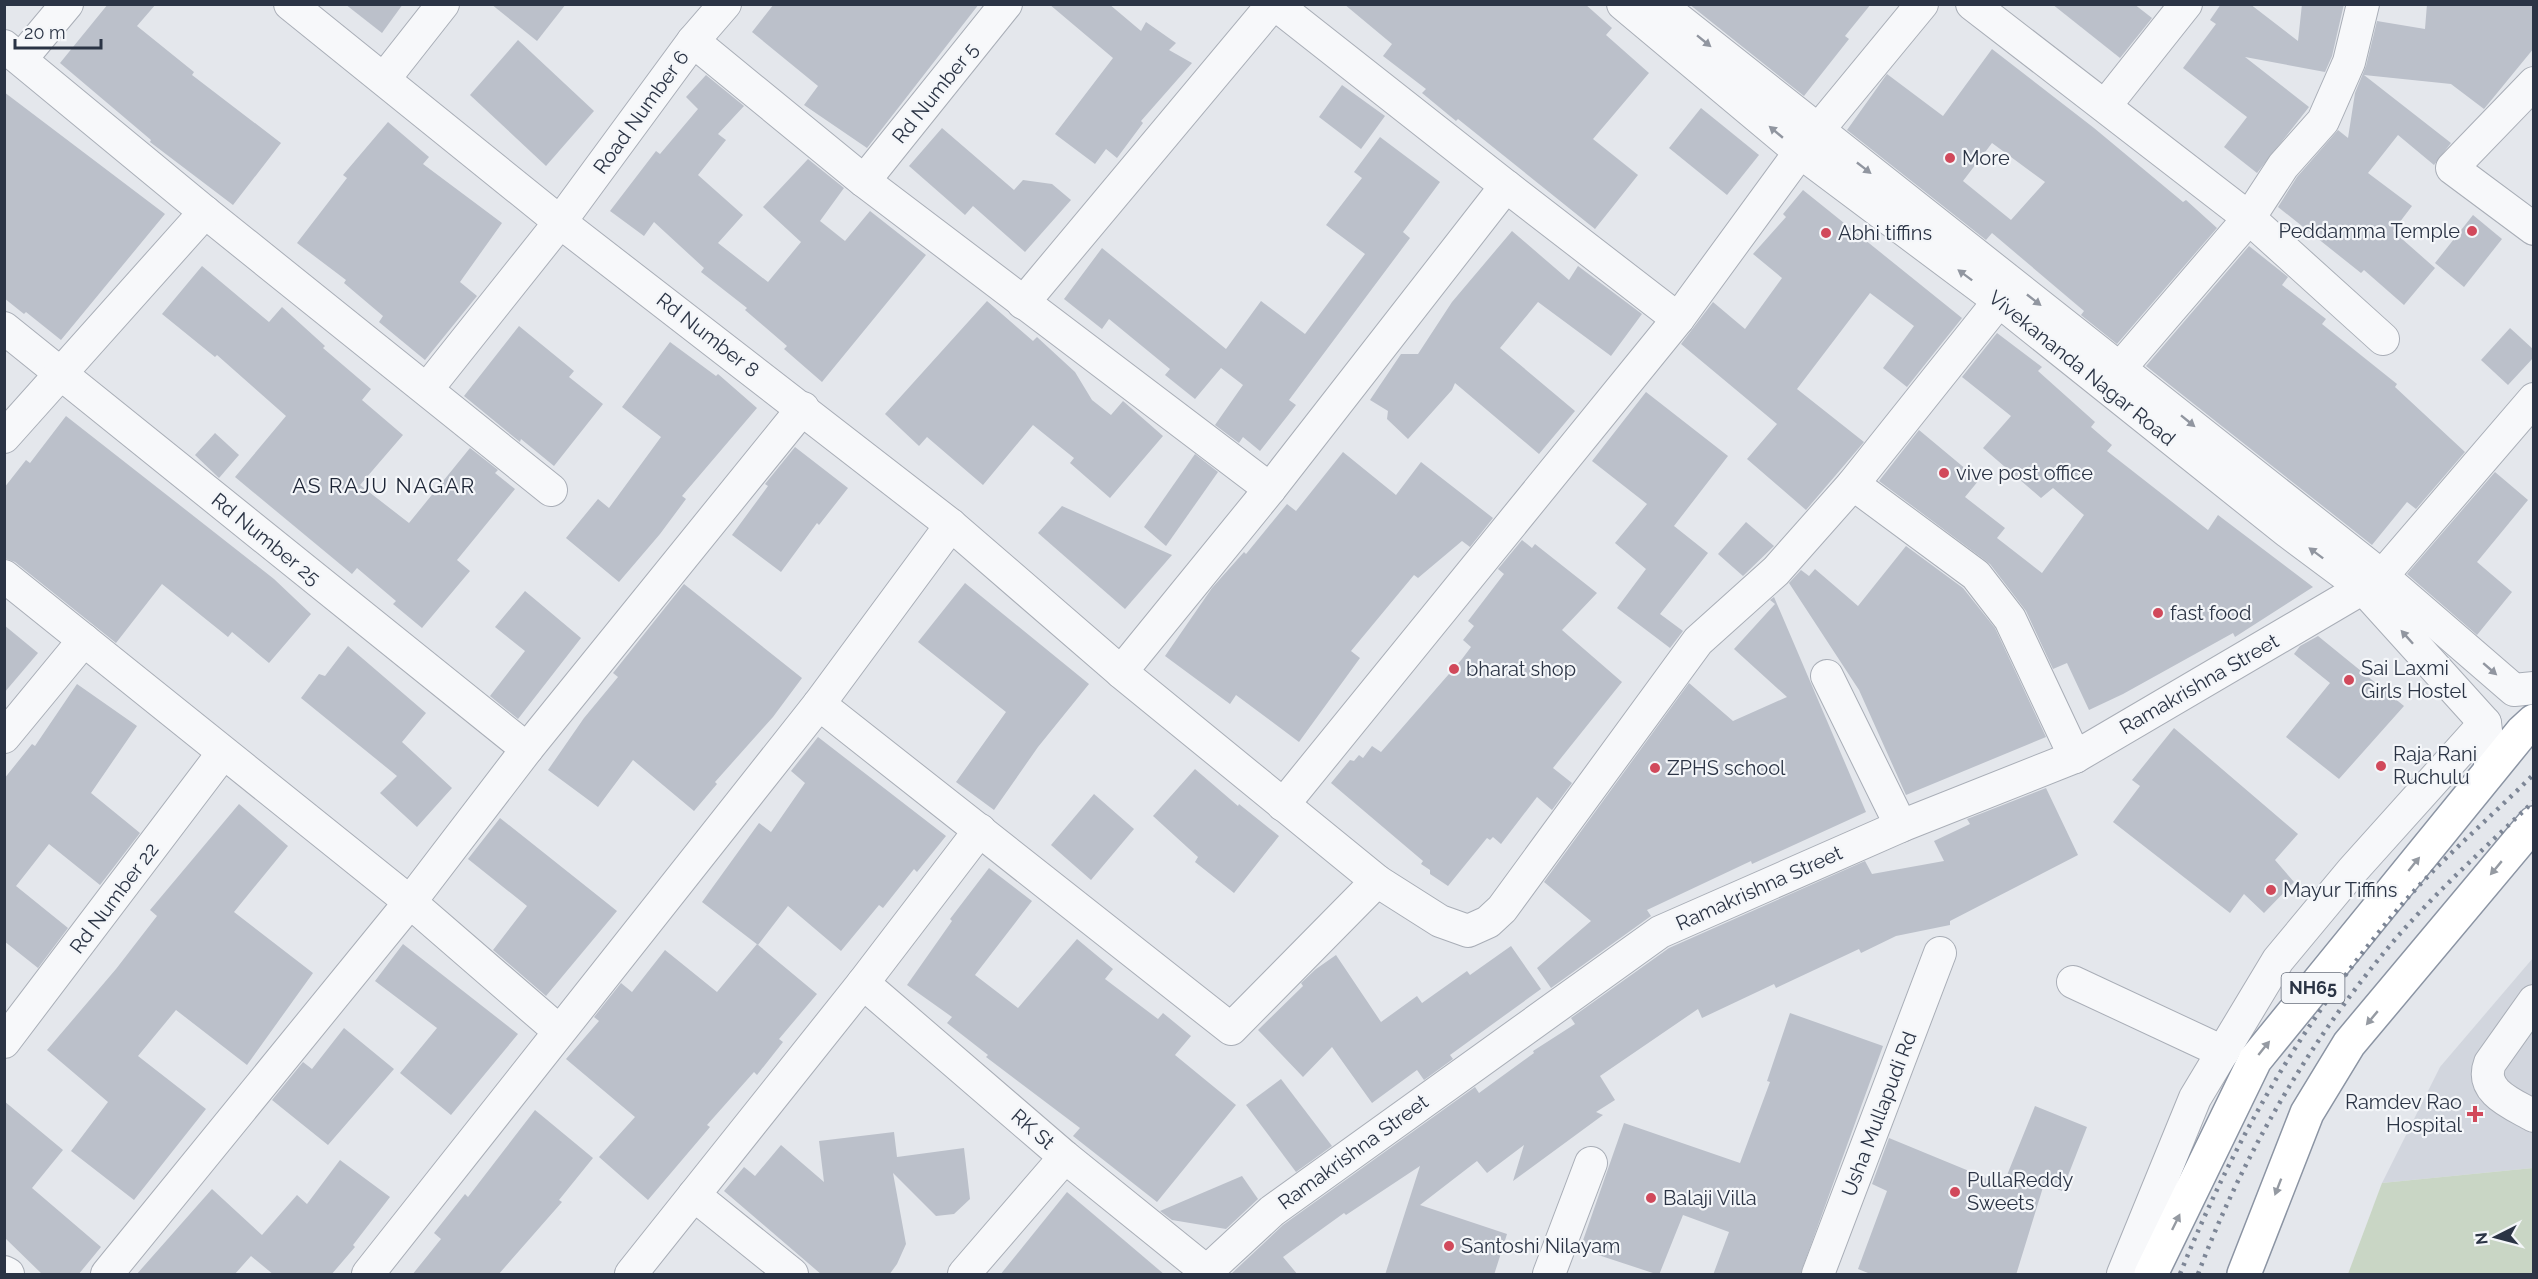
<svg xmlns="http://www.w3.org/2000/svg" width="2538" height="1279" font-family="Raleway,sans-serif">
<rect width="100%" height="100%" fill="#e4e7ec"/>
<!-- built -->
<path fill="#d2d6de" d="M 2533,958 L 2533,1168 L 2382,1183 L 2440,1067 Z"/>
<!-- green -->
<path fill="#c9d6c5" d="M 2533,1168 L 2533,1274 L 2348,1274 L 2382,1183 Z"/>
<!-- building -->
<g fill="#bbc0ca" fill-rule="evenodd">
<path d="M 108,4 L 156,4 L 137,26 L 194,72 L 192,75 L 281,143 L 233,205 L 150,142 L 151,140 L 60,63 Z"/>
<path d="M 345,4 L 403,4 L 382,33 Z"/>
<path d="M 491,4 L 566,4 L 537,41 Z"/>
<path d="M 774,4 L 979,4 L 867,148 L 804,105 L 818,86 L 752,32 Z"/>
<path d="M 1049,4 L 1109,4 L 1141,31 L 1146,22 L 1176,43 L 1169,50 L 1192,63 L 1141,121 L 1143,123 L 1117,158 L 1106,149 L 1095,164 L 1055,134 L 1113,58 Z"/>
<path d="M 1344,4 L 1585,4 L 1612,28 L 1606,35 L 1649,73 L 1593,139 L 1638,175 L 1595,229 L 1458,119 L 1456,121 L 1422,93 L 1426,89 L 1383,56 L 1392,44 Z"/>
<path d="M 1689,4 L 1871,4 L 1845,36 L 1849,39 L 1804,96 Z"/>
<path d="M 2052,4 L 2134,4 L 2152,18 L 2120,58 Z"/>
<path d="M 2221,4 L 2250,4 L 2298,41 L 2302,4 L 2344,4 L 2332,56 L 2325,72 L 2245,57 L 2309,107 L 2257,173 L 2224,147 L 2247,117 L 2183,68 L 2216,24 L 2210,20 Z"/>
<path d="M 2427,4 L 2534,4 L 2534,48 L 2484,109 L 2451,84 L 2364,75 L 2451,143 L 2434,165 L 2398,135 L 2368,173 L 2412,206 L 2393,231 L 2435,268 L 2404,305 L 2364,270 L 2361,273 L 2278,207 L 2297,177 L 2338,130 L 2348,138 L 2355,93 L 2366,66 L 2377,21 L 2425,29 Z"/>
<path d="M 518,40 L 594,111 L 546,166 L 470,95 Z"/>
<path d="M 1992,49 L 2094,128 L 2183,202 L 2186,200 L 2217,228 L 2117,344 L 2081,315 L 2084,311 L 1992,233 L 1986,240 L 1847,130 L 1887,74 L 1943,116 ZM 1992,143 L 2045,182 L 2011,220 L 1963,181 Z"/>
<path d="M 706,75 L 744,106 L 718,134 L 726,140 L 698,175 L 743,215 L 718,243 L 768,282 L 801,242 L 763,207 L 808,159 L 844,188 L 820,221 L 845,241 L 870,211 L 926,255 L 822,382 L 784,349 L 787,346 L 745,310 L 747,308 L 701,272 L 704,268 L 654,222 L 644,236 L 610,211 L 656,151 L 660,154 L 698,109 L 686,97 Z"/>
<path d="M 1342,85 L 1385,116 L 1361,149 L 1319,117 Z"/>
<path d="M 4,92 L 165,214 L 61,340 L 26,312 L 24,314 L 4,298 Z"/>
<path d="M 1701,108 L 1759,155 L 1727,195 L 1669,148 Z"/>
<path d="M 388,122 L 429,157 L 423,164 L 502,223 L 460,282 L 477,296 L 425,360 L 379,322 L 383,316 L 344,283 L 346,280 L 297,243 L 347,178 L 343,175 Z"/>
<path d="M 942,128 L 1014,190 L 1023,180 L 1052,184 L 1071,200 L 1025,252 L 973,206 L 965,215 L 909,166 Z"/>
<path d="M 1380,137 L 1440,182 L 1403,232 L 1410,238 L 1289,400 L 1296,405 L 1260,451 L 1243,437 L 1239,443 L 1215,425 L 1243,385 L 1221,368 L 1195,399 L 1165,375 L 1170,369 L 1109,319 L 1102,329 L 1064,299 L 1102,248 L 1226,349 L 1261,301 L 1305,334 L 1365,254 L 1326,225 L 1362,178 L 1354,172 Z"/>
<path d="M 1803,190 L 1962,318 L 1907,387 L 1883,368 L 1914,326 L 1870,293 L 1797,389 L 1864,442 L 1806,510 L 1747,459 L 1777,424 L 1681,344 L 1713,302 L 1745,329 L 1782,278 L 1753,254 L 1786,217 L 1783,214 Z"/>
<path d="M 2473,215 L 2502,239 L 2464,287 L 2435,263 Z"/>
<path d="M 1512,231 L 1569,280 L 1578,266 L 1642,314 L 1611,356 L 1538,302 L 1500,348 L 1575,411 L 1539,454 L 1455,383 L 1452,390 L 1408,439 L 1387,419 L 1388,411 L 1370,400 L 1401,354 L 1418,354 L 1452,302 Z"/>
<path d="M 2249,246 L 2288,277 L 2282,285 L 2326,319 L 2322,324 L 2397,384 L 2395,387 L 2465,452 L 2416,509 L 2407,502 L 2372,545 L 2146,366 Z"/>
<path d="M 202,266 L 269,322 L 282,307 L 325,346 L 323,348 L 371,389 L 362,400 L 403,435 L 360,485 L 409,523 L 470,448 L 498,470 L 495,473 L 515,489 L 457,560 L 470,571 L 422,628 L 393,604 L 396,601 L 357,568 L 352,574 L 235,477 L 286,416 L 217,355 L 215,357 L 162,314 Z"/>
<path d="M 987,301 L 1033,341 L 1037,337 L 1075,372 L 1092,400 L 1111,415 L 1123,401 L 1163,436 L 1110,498 L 1070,463 L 1074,458 L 1033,425 L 983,485 L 927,437 L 919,446 L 885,414 Z"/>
<path d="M 519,326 L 574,371 L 569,377 L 603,404 L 554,466 L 521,439 L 520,442 L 464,396 Z"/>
<path d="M 2510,328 L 2534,350 L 2534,357 L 2508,385 L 2481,360 Z"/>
<path d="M 1997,333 L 2042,367 L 2038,371 L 2095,422 L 2091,427 L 2112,445 L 2107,451 L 2208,530 L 2218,515 L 2313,587 L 2235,637 L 2233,633 L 2123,694 L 2089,710 L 2067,663 L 2053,669 L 2026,611 L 1990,564 L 1879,481 L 1919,430 L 1979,480 L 1965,497 L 2005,528 L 1997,538 L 2042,573 L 2084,515 L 2053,488 L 2041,498 L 1983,448 L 2011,416 L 1962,377 Z"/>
<path d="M 670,342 L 716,376 L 718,374 L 757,408 L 682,496 L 686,499 L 660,534 L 619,582 L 566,538 L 598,499 L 609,508 L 661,437 L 622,407 Z"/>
<path d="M 1646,392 L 1728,456 L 1674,526 L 1708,553 L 1660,614 L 1683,631 L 1670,648 L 1617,608 L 1646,569 L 1615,543 L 1647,504 L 1592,461 Z"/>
<path d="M 66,416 L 274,579 L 311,614 L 269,663 L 232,632 L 228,637 L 162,584 L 116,643 L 15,562 L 4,558 L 4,488 L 26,460 L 30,463 Z"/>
<path d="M 215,433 L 239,455 L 219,478 L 195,455 Z"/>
<path d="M 795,447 L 848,488 L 819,525 L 817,523 L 781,572 L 732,535 L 768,486 L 765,484 Z"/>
<path d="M 1343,452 L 1396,495 L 1421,462 L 1493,518 L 1470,547 L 1462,541 L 1418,578 L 1414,575 L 1351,651 L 1360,658 L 1299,742 L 1236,695 L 1230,704 L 1165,656 L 1212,588 L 1244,552 L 1246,554 L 1287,504 L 1296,511 Z"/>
<path d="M 1195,454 L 1218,472 L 1166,546 L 1144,527 Z"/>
<path d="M 2495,472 L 2528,500 L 2477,562 L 2512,592 L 2477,635 L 2407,574 Z"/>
<path d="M 1062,506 L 1172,555 L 1125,609 L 1038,533 Z"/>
<path d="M 1746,522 L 1774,546 L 1743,576 L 1718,554 Z"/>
<path d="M 1522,540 L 1532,548 L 1535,544 L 1597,593 L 1562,630 L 1622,682 L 1553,768 L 1572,783 L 1552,810 L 1537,797 L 1501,844 L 1493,837 L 1490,840 L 1487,838 L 1448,886 L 1430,874 L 1430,870 L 1421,864 L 1423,861 L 1331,783 L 1350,760 L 1354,761 L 1359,755 L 1363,758 L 1372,746 L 1381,752 L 1462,659 L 1471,647 L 1463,640 L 1474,626 L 1468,621 L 1504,574 L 1498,569 Z"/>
<path d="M 1906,546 L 1963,588 L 1995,628 L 2046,737 L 1906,795 L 1859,690 L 1789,583 L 1801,570 L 1809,576 L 1815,569 L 1858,606 Z"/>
<path d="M 965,583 L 1089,684 L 1038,747 L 994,810 L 956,782 L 1006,712 L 918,642 Z"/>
<path d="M 684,584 L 802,678 L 773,717 L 715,782 L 717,784 L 694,811 L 633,760 L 598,807 L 548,770 L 584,718 L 618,677 L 613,673 Z"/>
<path d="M 525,591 L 581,638 L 518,719 L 490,696 L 525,651 L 495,627 Z"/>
<path d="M 1774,597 L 1866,812 L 1752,864 L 1751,861 L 1647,910 L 1651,916 L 1551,988 L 1537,968 L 1591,921 L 1544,882 L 1689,683 L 1733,721 L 1787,697 L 1734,649 L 1775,604 L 1770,600 Z"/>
<path d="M 4,625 L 38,653 L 4,693 Z"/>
<path d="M 2318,636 L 2404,706 L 2339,779 L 2286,737 L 2330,683 L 2294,654 L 2300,646 Z"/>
<path d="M 348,646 L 426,713 L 402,742 L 452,788 L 417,827 L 380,793 L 397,776 L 301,698 L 319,674 L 325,676 Z"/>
<path d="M 77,684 L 137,726 L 91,793 L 140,833 L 100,885 L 49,844 L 16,886 L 68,928 L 38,968 L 4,941 L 4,779 L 32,744 L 35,746 Z"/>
<path d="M 2174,728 L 2298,834 L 2275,860 L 2294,882 L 2264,913 L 2244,894 L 2230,913 L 2113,822 L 2140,786 L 2132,780 Z"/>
<path d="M 818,737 L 946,836 L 917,872 L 914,869 L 883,908 L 879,905 L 841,951 L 788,906 L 758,945 L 702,902 L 759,823 L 771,832 L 805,783 L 791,771 Z"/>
<path d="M 1195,769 L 1238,806 L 1239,804 L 1279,836 L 1234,893 L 1195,862 L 1198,857 L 1153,816 Z"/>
<path d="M 2046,788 L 2078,855 L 1950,921 L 1950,925 L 1896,936 L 1861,953 L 1859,949 L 1776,988 L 1774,984 L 1702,1018 L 1698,1009 L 1600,1076 L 1615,1100 L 1596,1112 L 1603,1115 L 1513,1181 L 1524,1145 L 1487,1173 L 1477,1161 L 1420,1205 L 1507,1234 L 1494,1275 L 1385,1275 L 1420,1166 L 1346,1215 L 1344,1213 L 1283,1257 L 1298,1275 L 1230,1275 L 1283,1225 L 1475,1087 L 1479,1093 L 1534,1053 L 1533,1051 L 1575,1024 L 1571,1018 L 1669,948 L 1865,861 L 1872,874 L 1944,861 L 1934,841 L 1970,824 L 1967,819 Z"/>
<path d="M 1094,794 L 1134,829 L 1091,880 L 1051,845 Z"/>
<path d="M 239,804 L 288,846 L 234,912 L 313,973 L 247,1065 L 176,1010 L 138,1056 L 206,1109 L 134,1200 L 71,1151 L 108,1102 L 47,1050 L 116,969 L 157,916 L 150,910 Z"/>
<path d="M 500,818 L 617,911 L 546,996 L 493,950 L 527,906 L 468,859 Z"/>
<path d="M 989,868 L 1032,901 L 975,975 L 1018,1008 L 1077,939 L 1113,969 L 1105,979 L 1158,1019 L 1163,1013 L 1191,1036 L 1175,1055 L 1236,1105 L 1157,1202 L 1073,1136 L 1080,1128 L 986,1057 L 988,1055 L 947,1023 L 952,1017 L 907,985 L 952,921 L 950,919 Z"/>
<path d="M 403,944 L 518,1034 L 451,1115 L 400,1073 L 437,1028 L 375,981 Z"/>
<path d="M 757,944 L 817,994 L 779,1039 L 783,1042 L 757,1075 L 754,1072 L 707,1125 L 710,1127 L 648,1200 L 599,1157 L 635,1117 L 566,1059 L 599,1021 L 594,1017 L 621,983 L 632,992 L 665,950 L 717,992 Z"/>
<path d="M 1511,946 L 1541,989 L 1450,1055 L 1453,1059 L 1424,1080 L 1417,1070 L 1372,1103 L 1332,1047 L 1303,1077 L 1258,1030 L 1303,986 L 1301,983 L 1316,969 L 1336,955 L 1381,1022 L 1417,996 L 1422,1003 L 1467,971 L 1470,975 Z"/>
<path d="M 1790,1013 L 1883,1046 L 1800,1275 L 1713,1275 L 1729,1232 L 1683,1215 L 1659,1275 L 1580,1249 L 1624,1123 L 1740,1163 L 1770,1082 L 1767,1081 Z"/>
<path d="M 344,1028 L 394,1069 L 328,1145 L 272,1100 L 303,1062 L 312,1069 Z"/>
<path d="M 1281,1079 L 1332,1146 L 1296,1172 L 1246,1105 Z"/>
<path d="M 4,1101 L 63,1150 L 32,1188 L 101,1247 L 78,1275 L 43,1275 L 4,1237 Z"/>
<path d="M 2035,1106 L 2087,1127 L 2062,1191 L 2044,1184 L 2016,1275 L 1873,1275 L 1858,1269 L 1887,1191 L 1872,1184 L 1889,1138 L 2003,1185 Z"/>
<path d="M 535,1110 L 593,1158 L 559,1200 L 562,1202 L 498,1275 L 412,1275 L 441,1239 L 434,1233 L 465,1194 L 468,1197 Z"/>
<path d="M 894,1132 L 897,1157 L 964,1148 L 970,1199 L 954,1214 L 936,1216 L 893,1173 L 906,1244 L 897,1264 L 889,1275 L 822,1275 L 724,1191 L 744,1167 L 755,1176 L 781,1145 L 824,1182 L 819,1141 Z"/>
<path d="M 340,1160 L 390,1197 L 353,1245 L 355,1247 L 331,1275 L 274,1275 L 251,1256 L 234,1275 L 136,1275 L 212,1189 L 262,1235 L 297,1195 L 307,1204 Z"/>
<path d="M 1242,1176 L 1258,1199 L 1226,1229 L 1172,1220 L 1160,1211 Z"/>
<path d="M 1067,1192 L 1125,1241 L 1165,1275 L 1000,1275 Z"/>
</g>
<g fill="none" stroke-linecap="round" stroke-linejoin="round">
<!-- minor casing -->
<g stroke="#a9aeb7" stroke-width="34">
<g id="minor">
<path d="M 290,4 L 560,222 L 951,525 L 1121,672"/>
<path d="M 1623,4 L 1800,152 L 1999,301 L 2288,532 L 2363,588 L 2485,723 L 2491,770"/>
<path d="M 1659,4 L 2382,576 L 2514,690 L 2534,688"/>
<path d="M 1972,4 L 2249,218 L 2383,339"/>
<path d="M 693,41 L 864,181 L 1270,489"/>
<path d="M 4,46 L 205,212 L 551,490"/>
<path d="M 21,59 L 67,4"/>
<path d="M 384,79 L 443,4"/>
<path d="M 2534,83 L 2452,168 L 2534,229"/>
<path d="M 2105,106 L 2186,4"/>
<path d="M 864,181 L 1006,4"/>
<path d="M 1506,186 L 1678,319 L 1800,152 L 1922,4"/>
<path d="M 1023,303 L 1273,4"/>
<path d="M 4,328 L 527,749"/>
<path d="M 2121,367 L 2249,218 L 2283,166 L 2323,121 L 2349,62 L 2363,4"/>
<path d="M 427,389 L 560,222 L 693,41 L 725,4"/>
<path d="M 4,437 L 205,212"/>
<path d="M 1853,484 L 1976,575 L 2010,619 L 2075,757"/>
<path d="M 4,576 L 410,902 L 559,1031"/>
<path d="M 2382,576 L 2534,399"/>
<path d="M 1827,676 L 1901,826"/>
<path d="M 819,704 L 1231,1029 L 1377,881 L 1121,672 L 1270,489 L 1506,186 L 1275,4"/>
<path d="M 4,737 L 84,640"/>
<path d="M 1283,805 L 1678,319"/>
<path d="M 1377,881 L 1440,921 L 1468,931 L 1488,922 L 1502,909 L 1698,641 L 1776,571 L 1853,484 L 1999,301"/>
<path d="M 2073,982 L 2223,1052"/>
<path d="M 863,983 L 1065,1157 L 1206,1271"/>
<path d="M 2534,1001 L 2490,1063 C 2479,1092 2513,1104 2534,1116"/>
<path d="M 4,1042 L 223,753"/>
<path d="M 694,1195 L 792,1274"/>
<path d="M 4,1272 L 8,1274"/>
<path d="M 107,1274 L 410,902 L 527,749 L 803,408"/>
<path d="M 368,1274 L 819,704 L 951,525"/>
<path d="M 631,1274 L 863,983 L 980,830"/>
<path d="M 964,1274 L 1065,1157"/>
<path d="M 1204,1274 L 1272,1211 L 1660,932 L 1901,826 L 2075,757 L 2363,588"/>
<path d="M 1549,1274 L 1591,1163"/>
<path d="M 1818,1274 L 1940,953"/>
<path d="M 2123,1274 L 2195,1098 L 2278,960 L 2352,871 L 2485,723"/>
</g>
</g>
<!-- highway casing -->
<g stroke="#8b94a3" stroke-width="36">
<g id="highway">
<path d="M 2151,1274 L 2255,1060 L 2522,732 L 2534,721"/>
<path d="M 2244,1274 L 2307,1113 L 2349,1044 L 2534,823"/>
</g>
</g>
<!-- minor -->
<use href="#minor" stroke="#f7f8fa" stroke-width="32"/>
<!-- highway -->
<use href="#highway" stroke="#fff" stroke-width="33"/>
<!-- rail -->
<g stroke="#7d8696" stroke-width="4.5" stroke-dasharray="3 6" stroke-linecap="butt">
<path d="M 2180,1274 C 2235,1138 2303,1021 2398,909 C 2439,861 2489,819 2534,774"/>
<path d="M 2198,1274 C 2244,1152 2313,1035 2398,936 C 2440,888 2488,845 2534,801"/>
</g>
</g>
<!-- one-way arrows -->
<defs><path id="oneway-solid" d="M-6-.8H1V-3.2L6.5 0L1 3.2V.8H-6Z" transform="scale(1.5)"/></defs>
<g fill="#9196a0">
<use href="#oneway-solid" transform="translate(1704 41) rotate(39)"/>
<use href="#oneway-solid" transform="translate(1776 132) rotate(-140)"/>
<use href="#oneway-solid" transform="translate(1864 168) rotate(38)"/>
<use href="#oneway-solid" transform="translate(1965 275) rotate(-143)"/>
<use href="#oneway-solid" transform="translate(2034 300) rotate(38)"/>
<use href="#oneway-solid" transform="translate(2188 421) rotate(39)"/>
<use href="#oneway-solid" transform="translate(2316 553) rotate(-143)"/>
<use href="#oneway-solid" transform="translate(2407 637) rotate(-132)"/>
<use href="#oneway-solid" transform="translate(2490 669) rotate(41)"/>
</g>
<g fill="#959aa2">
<use href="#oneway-solid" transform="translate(2414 864) rotate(-51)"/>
<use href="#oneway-solid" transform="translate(2496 868) rotate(130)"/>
<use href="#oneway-solid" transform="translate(2372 1018) rotate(130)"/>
<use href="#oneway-solid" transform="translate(2264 1048) rotate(-51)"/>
<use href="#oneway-solid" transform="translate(2278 1187) rotate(111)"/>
<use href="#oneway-solid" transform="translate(2176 1222) rotate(-64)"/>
</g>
<!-- markers -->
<g fill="#d1495b" stroke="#f4f6f9" stroke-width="2">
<circle cx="1950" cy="158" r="6"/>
<circle cx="2472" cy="231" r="6"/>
<circle cx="1826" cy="233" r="6"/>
<circle cx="1944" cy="473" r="6"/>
<circle cx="2158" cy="613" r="6"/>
<circle cx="1454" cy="669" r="6"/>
<circle cx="2349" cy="680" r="6"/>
<circle cx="2381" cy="766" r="6"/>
<circle cx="1655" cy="768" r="6"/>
<circle cx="2271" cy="890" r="6"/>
<path d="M2472 1105h6v6h6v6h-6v6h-6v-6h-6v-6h6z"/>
<circle cx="1955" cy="1192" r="6"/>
<circle cx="1651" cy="1198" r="6"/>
<circle cx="1449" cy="1246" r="6"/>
</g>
<g text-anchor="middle" stroke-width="4.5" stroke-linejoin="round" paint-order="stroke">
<!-- shield labels -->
<rect fill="#f4f6f9" stroke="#676e7b" stroke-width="1.5" x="2281.5" y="973" width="63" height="30" rx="4.5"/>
<g font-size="18" font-weight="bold" fill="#2b3445">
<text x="2313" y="994">NH65</text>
</g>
<!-- street labels -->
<g font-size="20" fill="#2b3445" stroke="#f4f6f9">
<text transform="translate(935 93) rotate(-51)" y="7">Rd Number 5</text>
<text transform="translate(641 112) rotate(-54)" y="7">Road Number 6</text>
<text transform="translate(708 335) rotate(38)" y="7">Rd Number 8</text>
<text transform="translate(2082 368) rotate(39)" y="7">Vivekananda Nagar Road</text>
<text transform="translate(266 539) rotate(39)" y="7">Rd Number 25</text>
<text transform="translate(2199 684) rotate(-30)" y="7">Ramakrishna Street</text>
<text transform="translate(1759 888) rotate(-24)" y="7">Ramakrishna Street</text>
<text transform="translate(114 898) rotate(-53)" y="7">Rd Number 22</text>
<text transform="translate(1879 1114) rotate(-69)" y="7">Usha Mullapudi Rd</text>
<text transform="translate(1033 1129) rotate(41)" y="7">RK St</text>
<text transform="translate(1353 1152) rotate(-36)" y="7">Ramakrishna Street</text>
</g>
<!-- poi labels -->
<g font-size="20" fill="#2b3445" stroke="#f4f6f9" text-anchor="start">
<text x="1962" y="165">More</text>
<text x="2460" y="238" text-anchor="end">Peddamma Temple</text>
<text x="1838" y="240">Abhi tiffins</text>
<text x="1956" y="480">vive post office</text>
<text x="2170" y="620">fast food</text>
<text x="2361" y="675">Sai Laxmi<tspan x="2361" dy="23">Girls Hostel</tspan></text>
<text x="1466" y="676">bharat shop</text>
<text x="2393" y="761">Raja Rani<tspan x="2393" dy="23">Ruchulu</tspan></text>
<text x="1667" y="775">ZPHS school</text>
<text x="2283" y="897">Mayur Tiffins</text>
<text x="2462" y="1109" text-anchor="end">Ramdev Rao<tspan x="2462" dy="23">Hospital</tspan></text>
<text x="1967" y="1187">PullaReddy<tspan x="1967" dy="23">Sweets</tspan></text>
<text x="1663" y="1205">Balaji Villa</text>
<text x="1461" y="1253">Santoshi Nilayam</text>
</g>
<!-- neighbourhood labels -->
<g font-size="21" letter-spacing="1.5" fill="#1d2536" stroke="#f4f6f9">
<text x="384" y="493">AS RAJU NAGAR</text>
</g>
</g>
<!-- border -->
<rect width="2538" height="1279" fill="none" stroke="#2b3445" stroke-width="12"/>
<!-- north arrow -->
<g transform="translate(2496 1237) rotate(264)" stroke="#f4f6f9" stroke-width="4.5" paint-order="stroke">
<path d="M0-4.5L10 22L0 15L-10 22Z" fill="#2b3445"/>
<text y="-9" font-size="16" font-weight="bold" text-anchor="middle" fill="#2b3445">N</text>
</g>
<!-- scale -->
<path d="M15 39v9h86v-9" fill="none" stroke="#2b3445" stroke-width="3"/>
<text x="24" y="39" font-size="18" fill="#2b3445" stroke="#f4f6f9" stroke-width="4.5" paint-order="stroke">20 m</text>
</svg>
